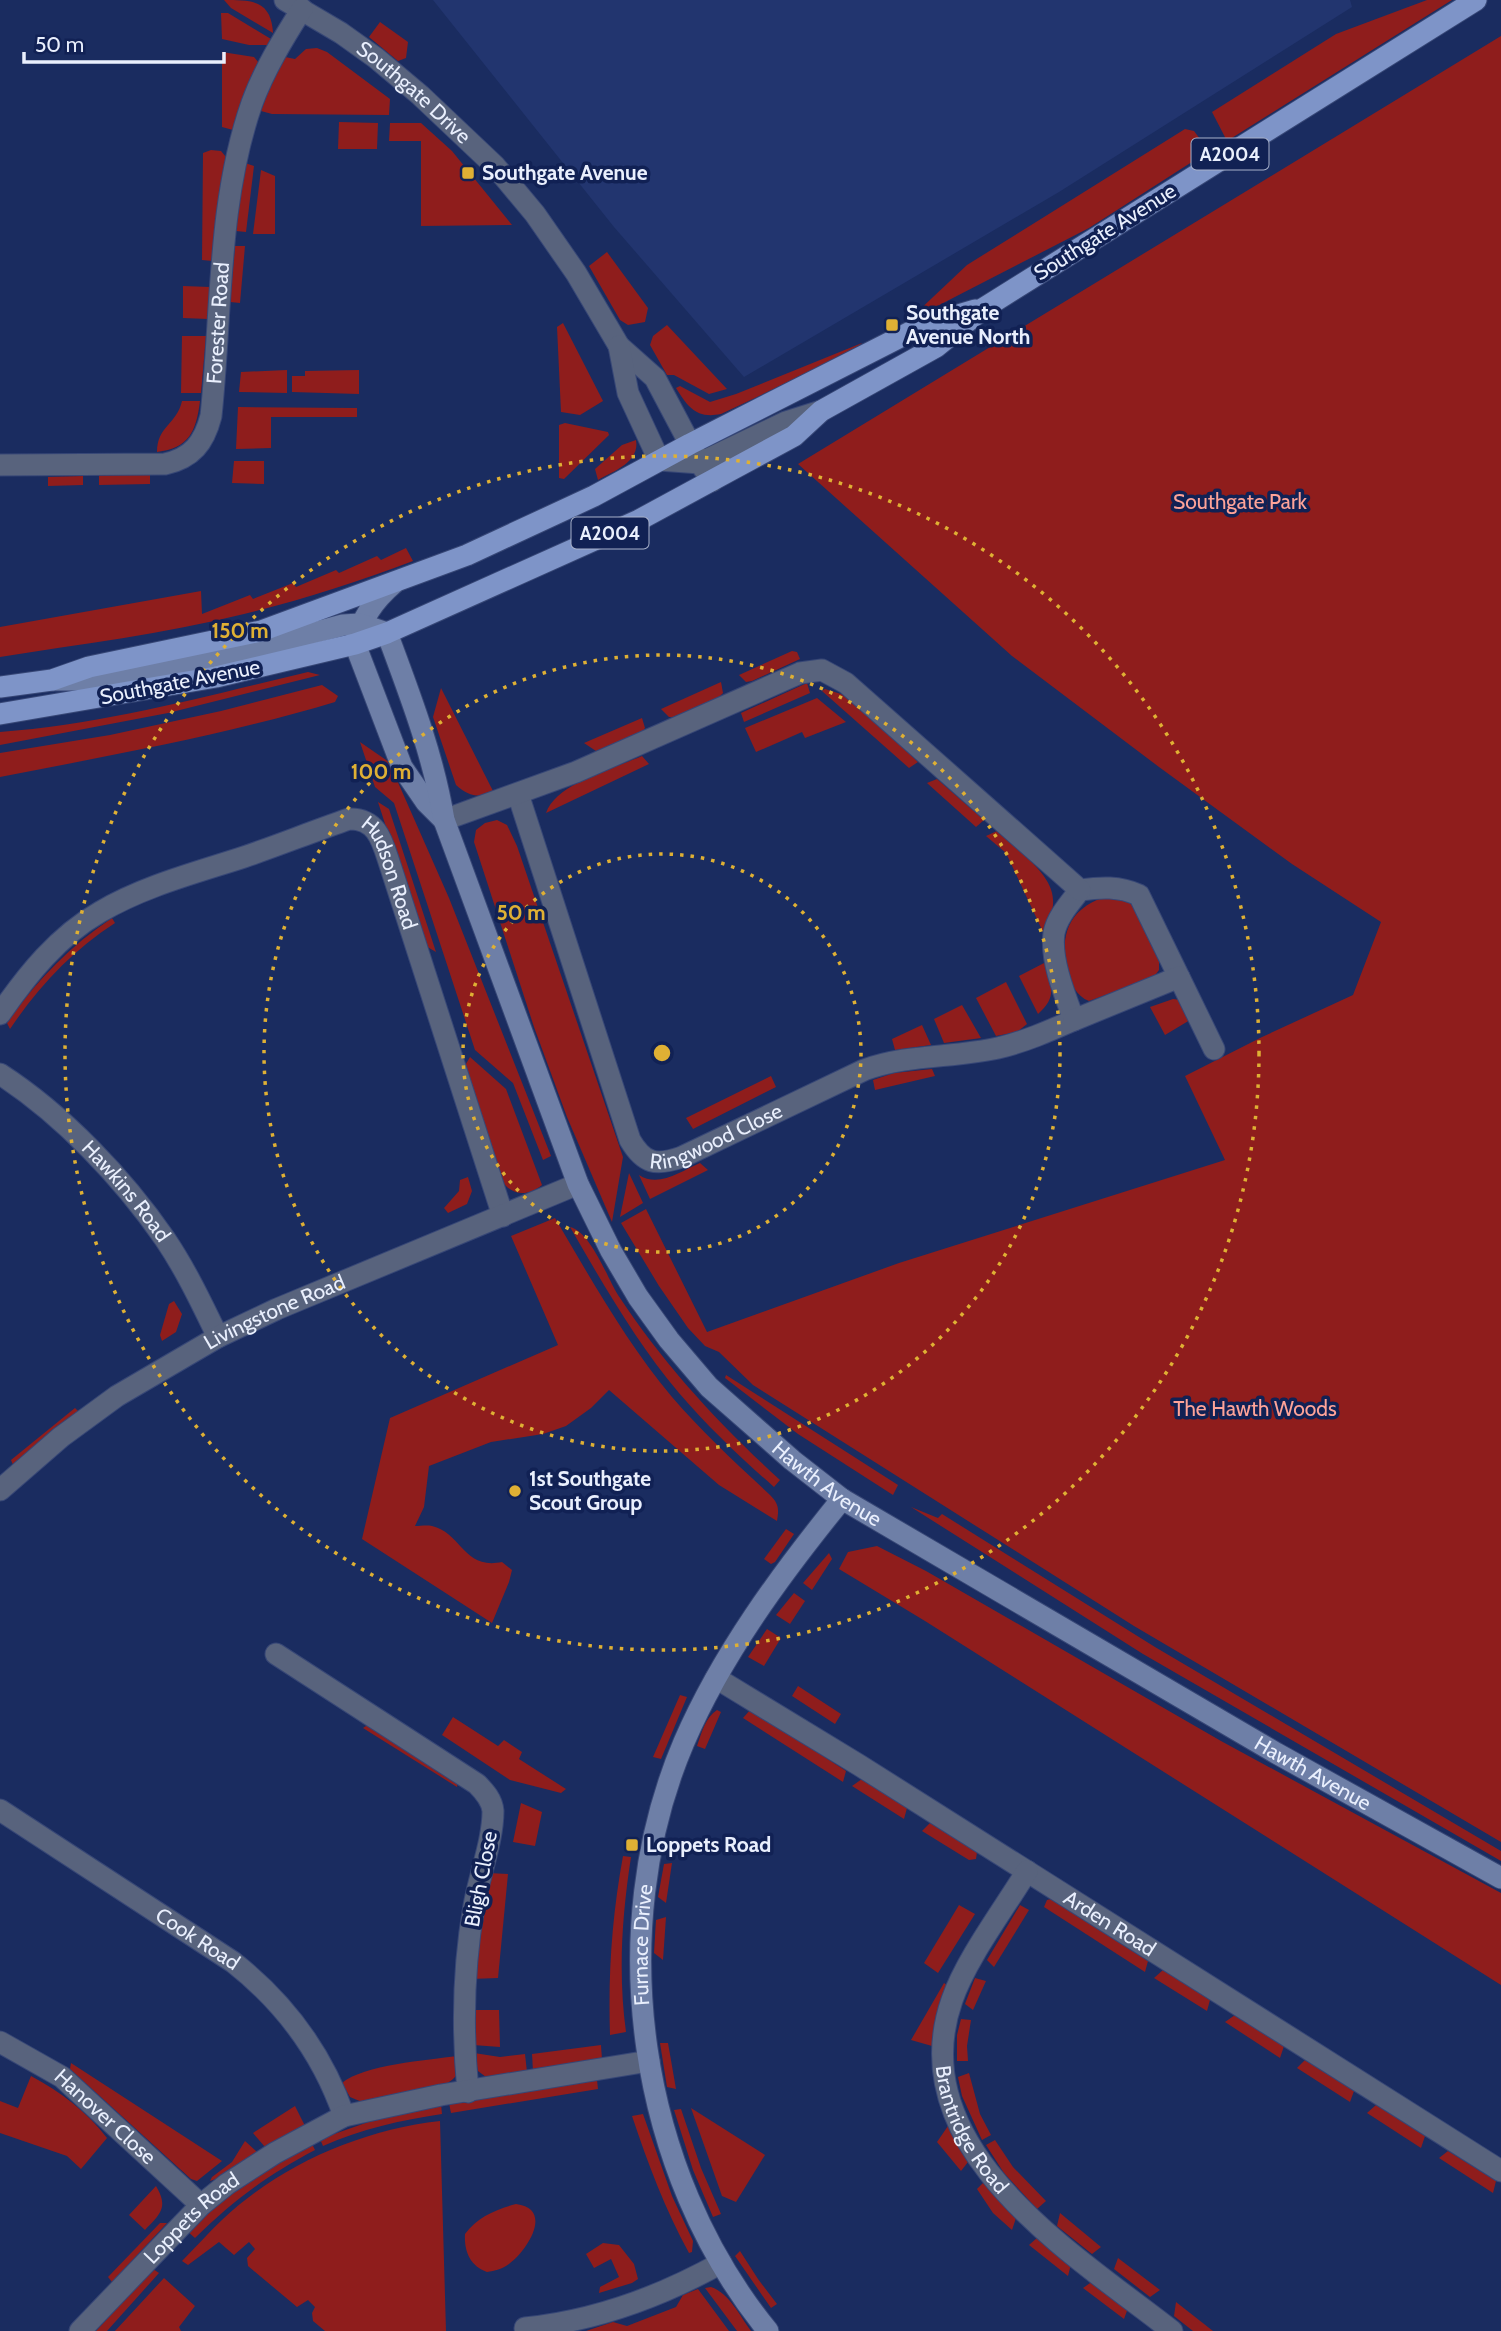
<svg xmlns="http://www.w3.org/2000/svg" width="1501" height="2331" font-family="Cabin,sans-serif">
<rect width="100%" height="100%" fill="#1a2c60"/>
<!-- built -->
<path fill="#22356f" d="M 433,0 L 1350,0 L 1352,7 L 1059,192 L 744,377 L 614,227 Z"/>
<!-- green -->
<g fill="#8f1d1c">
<path d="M 224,0 C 252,0 271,0 273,33 L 231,8 Z"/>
<path d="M 1427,0 L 1452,0 L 1227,141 L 1212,112 L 1336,34 Z"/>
<path d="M 221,13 L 228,13 L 271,39 L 267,45 L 249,45 L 222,39 Z"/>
<path d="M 380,22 L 408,42 L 406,58 L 398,61 L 369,37 Z"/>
<path d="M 1501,36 L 1501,1842 L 1134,1626 L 753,1385 L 719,1352 L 705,1346 L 688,1328 L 659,1286 L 621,1223 L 646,1209 L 707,1332 L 899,1263 L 1225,1160 L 1185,1076 L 1262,1037 L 1353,995 L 1381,922 L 1292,864 L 1159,767 L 1012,656 L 798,464 Z"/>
<path d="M 317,48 L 327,52 L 390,99 L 389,115 L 272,114 L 261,111 L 268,92 L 285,57 L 295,59 L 306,49 Z"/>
<path d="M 222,52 L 254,57 L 259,63 L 233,130 L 222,127 Z"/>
<path d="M 339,122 L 378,123 L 377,149 L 338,149 Z"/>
<path d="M 390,123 L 421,123 L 452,151 L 512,225 L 421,226 L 421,141 L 389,141 Z"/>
<path d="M 1185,129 L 1194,131 L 1209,151 L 1089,228 L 916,317 L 914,315 L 967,265 Z"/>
<path d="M 211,150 L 221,151 L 226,157 L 219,194 L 213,261 L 202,260 L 203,153 Z"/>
<path d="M 245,163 L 254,166 L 246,232 L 236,231 L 237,208 Z"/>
<path d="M 261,170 L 275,176 L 275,234 L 253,234 Z"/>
<path d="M 235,246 L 245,246 L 240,303 L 230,302 Z"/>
<path d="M 607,252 L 648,308 L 645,322 L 628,325 L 620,320 L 589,266 Z"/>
<path d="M 183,286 L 210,287 L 208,319 L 183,318 Z"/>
<path d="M 563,323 L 603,401 L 580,415 L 561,412 L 557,327 Z"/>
<path d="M 667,325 L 727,389 L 709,394 L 674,375 L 667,375 L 650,345 L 653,336 Z"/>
<path d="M 182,336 L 206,336 L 201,393 L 181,393 Z"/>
<path d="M 862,343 L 854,351 L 721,414 C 696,419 688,407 676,388 L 680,386 L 710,402 L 736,394 Z"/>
<path d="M 287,370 L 287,393 L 239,392 L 241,372 Z"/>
<path d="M 359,370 L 359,394 L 292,392 L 292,376 L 305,376 L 305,371 Z"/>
<path d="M 182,401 L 200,401 C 196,432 189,448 157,452 C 157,426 177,424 182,401 Z"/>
<path d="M 238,407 L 357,408 L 357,417 L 271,417 L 271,448 L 236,449 Z"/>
<path d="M 565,423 L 608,432 L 609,435 L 564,479 L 559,478 L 559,425 Z"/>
<path d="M 636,440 C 640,462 614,471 598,480 L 595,469 L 622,445 Z"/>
<path d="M 234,461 L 264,461 L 264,484 L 232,483 Z"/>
<path d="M 99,475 L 150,475 L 150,484 L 99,485 Z"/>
<path d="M 83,476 L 83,485 L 48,486 L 48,477 Z"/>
<path d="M 406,548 L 413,561 C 358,582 301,600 244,614 C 164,634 81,644 0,657 L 0,627 L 201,591 L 202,614 L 250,595 L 253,599 L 293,583 L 296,587 L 336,570 L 339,573 L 377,556 L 381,560 Z"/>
<path d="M 792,651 L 797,652 L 800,659 L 752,681 L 746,682 L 739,675 Z"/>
<path d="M 308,672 L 320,675 L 168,713 L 0,745 L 0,732 C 105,724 206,696 308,672 Z"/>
<path d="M 721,682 L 723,693 L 719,697 L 674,717 L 669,717 L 661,709 Z"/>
<path d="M 807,683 L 810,693 L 744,722 L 741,713 Z"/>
<path d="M 322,685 L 338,696 L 335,702 C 225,735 113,755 0,777 L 0,753 L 110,735 L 221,711 Z"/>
<path d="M 441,688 L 494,793 C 478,798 468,796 456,785 L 433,717 Z"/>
<path d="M 825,689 L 844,695 L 854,702 L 918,762 L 909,768 L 822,691 Z"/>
<path d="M 817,698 L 846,722 L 805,738 L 802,732 L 756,752 L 745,728 Z"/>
<path d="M 642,718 L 645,728 L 642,732 L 596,751 L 584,743 Z"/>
<path d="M 360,742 L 389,762 L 449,898 L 551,1156 L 543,1160 L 513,1083 L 475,1050 L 394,803 L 375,787 Z"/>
<path d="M 642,756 L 649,764 L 546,813 C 556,783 615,768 642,756 Z"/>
<path d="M 937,779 L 984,820 L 976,827 L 927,783 Z"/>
<path d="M 378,802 L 389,809 L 436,952 L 424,945 Z"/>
<path d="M 497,820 L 507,825 L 517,846 L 623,1157 L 612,1222 L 567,1117 L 534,1027 L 474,842 L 476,830 L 485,823 Z"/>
<path d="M 997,831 C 1015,848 1053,874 1053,900 C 1054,911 1048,922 1043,932 L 1006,853 L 986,836 Z"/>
<path d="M 1102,898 L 1123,899 L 1132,904 L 1159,961 L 1159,970 L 1153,978 L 1089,1001 C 1065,992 1059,948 1069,926 C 1075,912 1088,903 1102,898 Z"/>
<path d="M 112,918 L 115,923 C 72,951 39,986 10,1029 L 7,1023 C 36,981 70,946 112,918 Z"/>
<path d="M 1046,962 C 1051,985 1058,997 1038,1014 L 1019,976 Z"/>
<path d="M 1006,982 L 1027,1024 L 1017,1032 L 996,1036 L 976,998 Z"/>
<path d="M 1173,999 L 1181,1000 L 1190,1020 L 1165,1035 L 1150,1007 Z"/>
<path d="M 962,1005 L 981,1038 L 944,1043 L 934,1019 Z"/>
<path d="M 922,1025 L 931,1045 L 895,1050 L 892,1039 Z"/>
<path d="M 470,1057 L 506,1089 L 542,1185 C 527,1197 512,1196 501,1180 L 463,1069 Z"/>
<path d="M 932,1069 L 935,1076 L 875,1090 L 873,1080 L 894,1073 Z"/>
<path d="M 771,1076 L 776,1087 L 693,1129 L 686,1118 Z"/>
<path d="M 700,1163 L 708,1170 L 650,1199 L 639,1175 C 659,1188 681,1171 700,1163 Z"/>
<path d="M 629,1173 L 643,1203 L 620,1217 Z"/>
<path d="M 468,1177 L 472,1191 L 467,1204 L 448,1213 L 444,1208 L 459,1191 L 460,1180 Z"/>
<path d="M 555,1218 C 591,1279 626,1342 672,1397 C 702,1432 736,1463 770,1495 C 779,1504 779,1509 777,1521 L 719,1485 L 609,1390 L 591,1408 L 566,1426 L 543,1434 L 491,1442 L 429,1466 L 424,1507 L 415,1526 C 420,1526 427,1525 432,1526 C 462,1533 463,1570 502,1562 L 512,1570 L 509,1582 L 492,1623 L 362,1539 L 390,1418 L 558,1345 L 511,1236 Z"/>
<path d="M 570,1227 C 590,1231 607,1277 618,1295 C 664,1365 719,1424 780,1480 L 774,1487 C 741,1458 708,1427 679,1393 C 636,1342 603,1284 570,1227 Z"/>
<path d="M 174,1301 L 182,1314 L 176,1332 L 162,1341 L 160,1335 L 169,1304 Z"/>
<path d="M 726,1375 L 898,1485 L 893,1495 L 798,1434 L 725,1378 Z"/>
<path d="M 75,1408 L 78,1411 L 13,1465 L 11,1460 Z"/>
<path d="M 911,1507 L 938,1518 L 942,1514 L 1155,1647 L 1501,1851 L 1501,1861 L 1143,1654 Z"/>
<path d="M 786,1529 L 794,1534 L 775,1562 L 771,1564 L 764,1559 Z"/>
<path d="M 877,1546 L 926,1571 L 1221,1741 L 1501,1893 L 1501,1985 L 925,1621 L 839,1569 L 848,1552 Z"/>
<path d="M 829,1553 L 832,1559 L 812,1590 L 803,1583 Z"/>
<path d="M 794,1593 L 805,1601 L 790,1624 L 776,1615 Z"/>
<path d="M 767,1629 L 781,1638 L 764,1666 L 748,1657 Z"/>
<path d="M 798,1686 L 841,1714 L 835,1724 L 792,1696 Z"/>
<path d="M 680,1695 L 687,1697 L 661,1759 L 653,1757 Z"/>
<path d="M 751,1709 L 846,1771 L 843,1782 L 743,1718 Z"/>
<path d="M 717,1710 L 721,1712 L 705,1749 L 697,1746 C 702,1732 705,1718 717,1710 Z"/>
<path d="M 453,1717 L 498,1746 L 504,1740 L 522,1752 L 519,1759 L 566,1789 L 561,1793 L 510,1780 L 442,1735 Z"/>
<path d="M 369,1724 L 458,1782 L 457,1787 L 363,1728 Z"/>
<path d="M 862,1779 L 907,1808 L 904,1819 L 852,1786 Z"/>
<path d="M 521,1803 L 542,1812 L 535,1846 L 513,1842 Z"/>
<path d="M 930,1823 L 977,1852 L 976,1859 L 969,1860 L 922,1831 Z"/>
<path d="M 623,1856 L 631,1857 C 622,1916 618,1973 626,2032 L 610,2035 C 608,1974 612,1916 623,1856 Z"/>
<path d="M 672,1863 L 666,1903 L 658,1897 L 664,1864 Z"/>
<path d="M 488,1873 L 508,1874 L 498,1978 L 471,1979 Z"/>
<path d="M 1051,1899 L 1148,1961 L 1145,1972 L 1044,1907 L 1047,1900 Z"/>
<path d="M 959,1905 L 975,1914 L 938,1973 L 924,1963 Z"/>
<path d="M 1020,1905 L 1029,1910 L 994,1967 L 987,1960 Z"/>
<path d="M 666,1917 L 663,1960 L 654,1953 L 656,1920 Z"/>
<path d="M 1163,1970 L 1210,2000 L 1207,2011 L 1154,1978 Z"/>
<path d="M 975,1978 L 986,1981 L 973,2010 L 965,2004 Z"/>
<path d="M 944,1983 L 948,1986 C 940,2005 936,2021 936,2043 L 932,2046 L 911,2040 Z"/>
<path d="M 471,2010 L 499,2010 L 500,2047 L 473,2045 Z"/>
<path d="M 1235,2015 L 1284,2046 L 1280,2058 L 1225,2022 Z"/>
<path d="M 961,2019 L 971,2020 L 967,2046 L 968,2061 L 957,2061 L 957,2035 Z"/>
<path d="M 660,2043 L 668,2043 L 676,2089 L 667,2087 Z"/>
<path d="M 601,2045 L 602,2060 L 533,2071 L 532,2054 Z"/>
<path d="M 474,2053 L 500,2057 L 525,2054 L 527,2072 L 486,2077 L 478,2071 Z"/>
<path d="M 457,2056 C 458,2063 460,2071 455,2077 C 443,2093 382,2098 362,2102 L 350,2097 L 342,2083 C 363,2065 428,2060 457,2056 Z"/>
<path d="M 1305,2060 L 1354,2091 L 1350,2102 L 1297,2068 Z"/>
<path d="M 71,2063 L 222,2161 L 197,2181 L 191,2179 L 70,2069 Z"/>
<path d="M 969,2073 L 980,2114 L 991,2135 L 982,2140 L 962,2096 L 958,2077 Z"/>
<path d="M 31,2076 C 61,2092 87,2112 107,2138 L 81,2169 L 67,2156 L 0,2133 L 0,2101 L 18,2108 Z"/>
<path d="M 597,2080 L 598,2089 L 451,2113 L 449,2103 Z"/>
<path d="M 441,2104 L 442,2114 C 401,2120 361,2129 323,2146 L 320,2139 L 374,2120 Z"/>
<path d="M 1376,2105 L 1425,2136 L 1421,2148 L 1367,2113 Z"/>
<path d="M 295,2106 L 305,2126 L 265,2147 L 253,2133 Z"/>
<path d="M 691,2108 L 765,2155 L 736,2202 L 722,2196 Z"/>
<path d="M 681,2109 L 701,2168 L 721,2214 L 713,2217 L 693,2170 L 674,2110 Z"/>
<path d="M 643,2114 L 672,2196 L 693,2241 L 692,2252 L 689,2253 C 665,2209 648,2164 632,2116 Z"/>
<path d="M 440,2121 L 446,2331 L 325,2331 L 313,2321 L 312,2313 L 315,2307 L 308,2300 L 297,2307 L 248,2266 L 247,2258 L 255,2249 L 249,2242 L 234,2255 L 219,2242 L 188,2265 L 182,2261 C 196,2247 209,2232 223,2219 C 282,2164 361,2130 440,2121 Z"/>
<path d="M 948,2126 L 968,2162 L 961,2171 L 937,2142 Z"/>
<path d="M 995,2140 L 1013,2167 L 1046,2201 L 1037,2209 L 1004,2173 L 986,2145 Z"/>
<path d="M 245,2141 L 257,2152 L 225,2176 L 210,2181 L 212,2177 L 232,2162 Z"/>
<path d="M 311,2142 L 315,2150 C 266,2176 234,2200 195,2238 L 187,2231 L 228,2193 Z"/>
<path d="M 1448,2151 L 1496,2181 L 1493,2193 L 1439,2158 Z"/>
<path d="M 984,2182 L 1016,2218 L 1012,2230 L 993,2213 L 977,2189 Z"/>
<path d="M 156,2186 C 169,2208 160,2214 145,2230 L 129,2215 Z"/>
<path d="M 516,2204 C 555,2209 526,2252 509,2264 C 502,2269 495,2271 487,2272 C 470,2266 464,2251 465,2234 C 477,2217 497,2209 516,2204 Z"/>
<path d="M 1060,2213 L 1101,2247 L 1092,2254 L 1057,2226 Z"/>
<path d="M 160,2223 L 167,2223 L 112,2282 L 108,2277 Z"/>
<path d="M 1038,2237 L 1071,2264 L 1068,2276 L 1029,2245 Z"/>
<path d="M 603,2243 L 619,2245 L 634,2264 L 638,2279 L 632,2283 L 599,2293 L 600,2287 L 619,2277 L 611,2259 L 594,2268 L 586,2254 Z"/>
<path d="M 740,2251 L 758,2279 L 777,2304 L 771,2308 L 735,2256 Z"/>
<path d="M 1118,2258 L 1160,2290 L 1150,2297 L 1114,2269 Z"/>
<path d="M 153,2269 L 159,2273 L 107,2331 L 96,2331 Z"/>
<path d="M 164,2278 L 195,2306 L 179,2327 L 181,2331 L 115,2331 Z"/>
<path d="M 1093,2281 L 1128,2308 L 1124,2319 L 1083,2288 Z"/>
<path d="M 711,2287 C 729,2293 740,2316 751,2331 L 737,2331 L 705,2288 Z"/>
<path d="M 698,2289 L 729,2331 L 586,2331 L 613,2322 L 627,2326 L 676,2307 L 683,2295 Z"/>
<path d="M 1176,2302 L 1213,2331 L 1193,2331 L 1174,2316 Z"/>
</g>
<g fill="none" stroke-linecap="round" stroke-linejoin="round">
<!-- street casing -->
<g stroke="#374776" stroke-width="23">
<g id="street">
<path id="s1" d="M 285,0 L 341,33 L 376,58 L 420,95 L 495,166 L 535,214 L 576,273 L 619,346 L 655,378 L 700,463 L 712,481"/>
<path d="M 619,346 L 628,393 L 659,460 L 700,463 L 786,422 L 821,411"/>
<path id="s2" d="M 0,465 L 165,464 C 192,458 204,443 211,416 C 222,313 217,203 252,103 C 264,70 283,39 302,9"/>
<path id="s3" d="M 518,794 L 630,1140 C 644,1164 656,1166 682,1157 L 864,1070 C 908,1054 953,1058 998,1048 C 1024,1042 1049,1031 1074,1020 C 1065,996 1050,959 1054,933 C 1057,917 1070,903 1080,890 C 1101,887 1119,886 1139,895 L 1179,977"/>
<path d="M 444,820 L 576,772 L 800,673 L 822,670 L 846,683 L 1080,890"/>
<path id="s4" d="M 0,1014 C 27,975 58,936 100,912 C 144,886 195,873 244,857 C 279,845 314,831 349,819 C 379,818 383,845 391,868 L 503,1216"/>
<path d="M 1074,1020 L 1179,977 L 1214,1049"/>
<path id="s5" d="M 0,1074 C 62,1114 123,1178 165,1239 C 186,1270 202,1304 218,1337"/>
<path id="s6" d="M 0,1490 L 61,1437 L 117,1396 L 218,1337 L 277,1309 L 578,1184"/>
<path d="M 276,1654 L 477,1784 C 485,1792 492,1800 493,1811 C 493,1841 479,1876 474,1906 C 463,1968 462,2029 468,2092"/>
<path id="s7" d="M 716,1678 L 859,1765 L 1501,2171"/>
<path id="s8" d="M 0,1810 L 233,1962 C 285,2003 322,2052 344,2116"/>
<path id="s9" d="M 1027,1871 C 1004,1909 966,1959 952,2000 C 900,2149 1074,2254 1172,2331"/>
<path id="s10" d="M 0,2042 L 62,2077 L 201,2205"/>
<path d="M 525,2328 C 594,2321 660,2297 721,2263"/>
<path id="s11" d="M 80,2331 L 201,2205 L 227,2184 L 275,2153 L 344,2116 L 441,2095 L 649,2061"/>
</g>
</g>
<!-- secondary casing -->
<g stroke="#374776" stroke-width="23">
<g id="secondary">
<path d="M 394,583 C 373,601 362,618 355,644 L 402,767 L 426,802 L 444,820"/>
<path id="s12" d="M 54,680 L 92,680 L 212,660 L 343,625 L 360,624 L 387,633 C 410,695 433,754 444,820 L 578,1184 L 611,1251 L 638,1297 L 669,1340 L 709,1387 L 792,1460 L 842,1499 L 1276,1753 L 1501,1878"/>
<path id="s13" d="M 768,2331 C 638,2172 603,1931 684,1742 C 722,1654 781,1574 842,1499"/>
</g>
</g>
<!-- primary casing -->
<g stroke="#374776" stroke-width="23">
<g id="primary">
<path d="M 0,687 L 52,680 L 89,667 L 261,631 L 467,555 L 594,496 L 690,444 L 924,325 L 975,310"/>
<path d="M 0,714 L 216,677 L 355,644 L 387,633 L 639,520 L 733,469 L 794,436 L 821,411 L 936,347 L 984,308 L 1476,0"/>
</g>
</g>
<!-- street -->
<use href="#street" stroke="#58637d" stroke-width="21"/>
<!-- secondary -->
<use href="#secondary" stroke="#6e7fa7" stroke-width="21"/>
<!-- primary -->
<use href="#primary" stroke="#7e94c8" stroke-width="21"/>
</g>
<!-- distance rings -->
<g fill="none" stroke="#dfb034" stroke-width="3.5" stroke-dasharray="3.5 7">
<circle cx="662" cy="1053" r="199"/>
<circle cx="662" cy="1053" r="398"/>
<circle cx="662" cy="1053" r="597"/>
</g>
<!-- markers -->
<g fill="#dfb034" stroke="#112154" stroke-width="2.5">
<rect x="461" y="166" width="14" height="14" rx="3.5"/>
<rect x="885" y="318" width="14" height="14" rx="3.5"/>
<circle cx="515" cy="1491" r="7"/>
<rect x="625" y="1838" width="14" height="14" rx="3.5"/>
</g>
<g text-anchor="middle" stroke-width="7" stroke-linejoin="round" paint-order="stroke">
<!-- shield labels -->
<g fill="#112154" stroke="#a8b1ca" stroke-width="2">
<rect x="1191.5" y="138.5" width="77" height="31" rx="5"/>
<rect x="571.5" y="517.5" width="77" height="31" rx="5"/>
</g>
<g font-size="19" font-weight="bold" fill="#e9effd">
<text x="1230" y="161">A2004</text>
<text x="610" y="540">A2004</text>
</g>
<!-- street labels -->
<g font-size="21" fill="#e9effd" stroke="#112154">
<text dy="7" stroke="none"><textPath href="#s1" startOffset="159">Southgate Drive</textPath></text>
<text transform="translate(1105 232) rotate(-32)" y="7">Southgate Avenue</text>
<text dy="7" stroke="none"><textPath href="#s2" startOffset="329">Forester Road</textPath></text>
<text transform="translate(180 682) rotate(-11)" y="7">Southgate Avenue</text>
<text dy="7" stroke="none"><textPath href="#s4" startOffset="485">Hudson Road</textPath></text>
<text dy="7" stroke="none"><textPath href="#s3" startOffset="464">Ringwood Close</textPath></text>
<text dy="7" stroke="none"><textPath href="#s5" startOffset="173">Hawkins Road</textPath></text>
<text dy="7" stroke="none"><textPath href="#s6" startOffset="329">Livingstone Road</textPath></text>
<text dy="7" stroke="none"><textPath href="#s12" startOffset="1320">Hawth Avenue</textPath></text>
<text dy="7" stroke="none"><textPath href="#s12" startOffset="1886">Hawth Avenue</textPath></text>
<text transform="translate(481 1879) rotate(-79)" y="7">Bligh Close</text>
<text dy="7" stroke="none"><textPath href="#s7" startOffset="464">Arden Road</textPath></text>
<text dy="7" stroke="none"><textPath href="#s8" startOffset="236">Cook Road</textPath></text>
<text dy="7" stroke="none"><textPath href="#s13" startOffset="415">Furnace Drive</textPath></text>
<text dy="7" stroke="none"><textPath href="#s10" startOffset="130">Hanover Close</textPath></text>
<text dy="7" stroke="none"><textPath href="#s9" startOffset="287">Brantridge Road</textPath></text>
<text dy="7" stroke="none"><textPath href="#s11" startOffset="159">Loppets Road</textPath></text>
</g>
<!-- poi labels -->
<g font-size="21" font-weight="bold" fill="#e9effd" stroke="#112154" text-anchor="start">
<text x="482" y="180">Southgate Avenue</text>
<text x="906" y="320">Southgate<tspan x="906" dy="24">Avenue North</tspan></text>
<text x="529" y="1486">1st Southgate<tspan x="529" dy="24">Scout Group</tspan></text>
<text x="646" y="1852">Loppets Road</text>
</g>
<!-- park labels -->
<g font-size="21" fill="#fea398" stroke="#112154">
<text x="1240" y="509">Southgate Park</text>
<text x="1255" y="1416">The Hawth Woods</text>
</g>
</g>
<circle cx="662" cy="1053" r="10" fill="#dfb034" stroke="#112154" stroke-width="3.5"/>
<g font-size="21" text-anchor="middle" font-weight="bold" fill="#dfb034" stroke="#112154" stroke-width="7" stroke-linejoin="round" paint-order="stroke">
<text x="240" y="638">150 m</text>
<text x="381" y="779">100 m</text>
<text x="521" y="920">50 m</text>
</g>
<!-- scale -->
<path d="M24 52v10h200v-10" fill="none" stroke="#e9effd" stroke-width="3.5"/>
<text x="35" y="52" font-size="21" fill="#e9effd" stroke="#112154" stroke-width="5" paint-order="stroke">50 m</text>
</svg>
